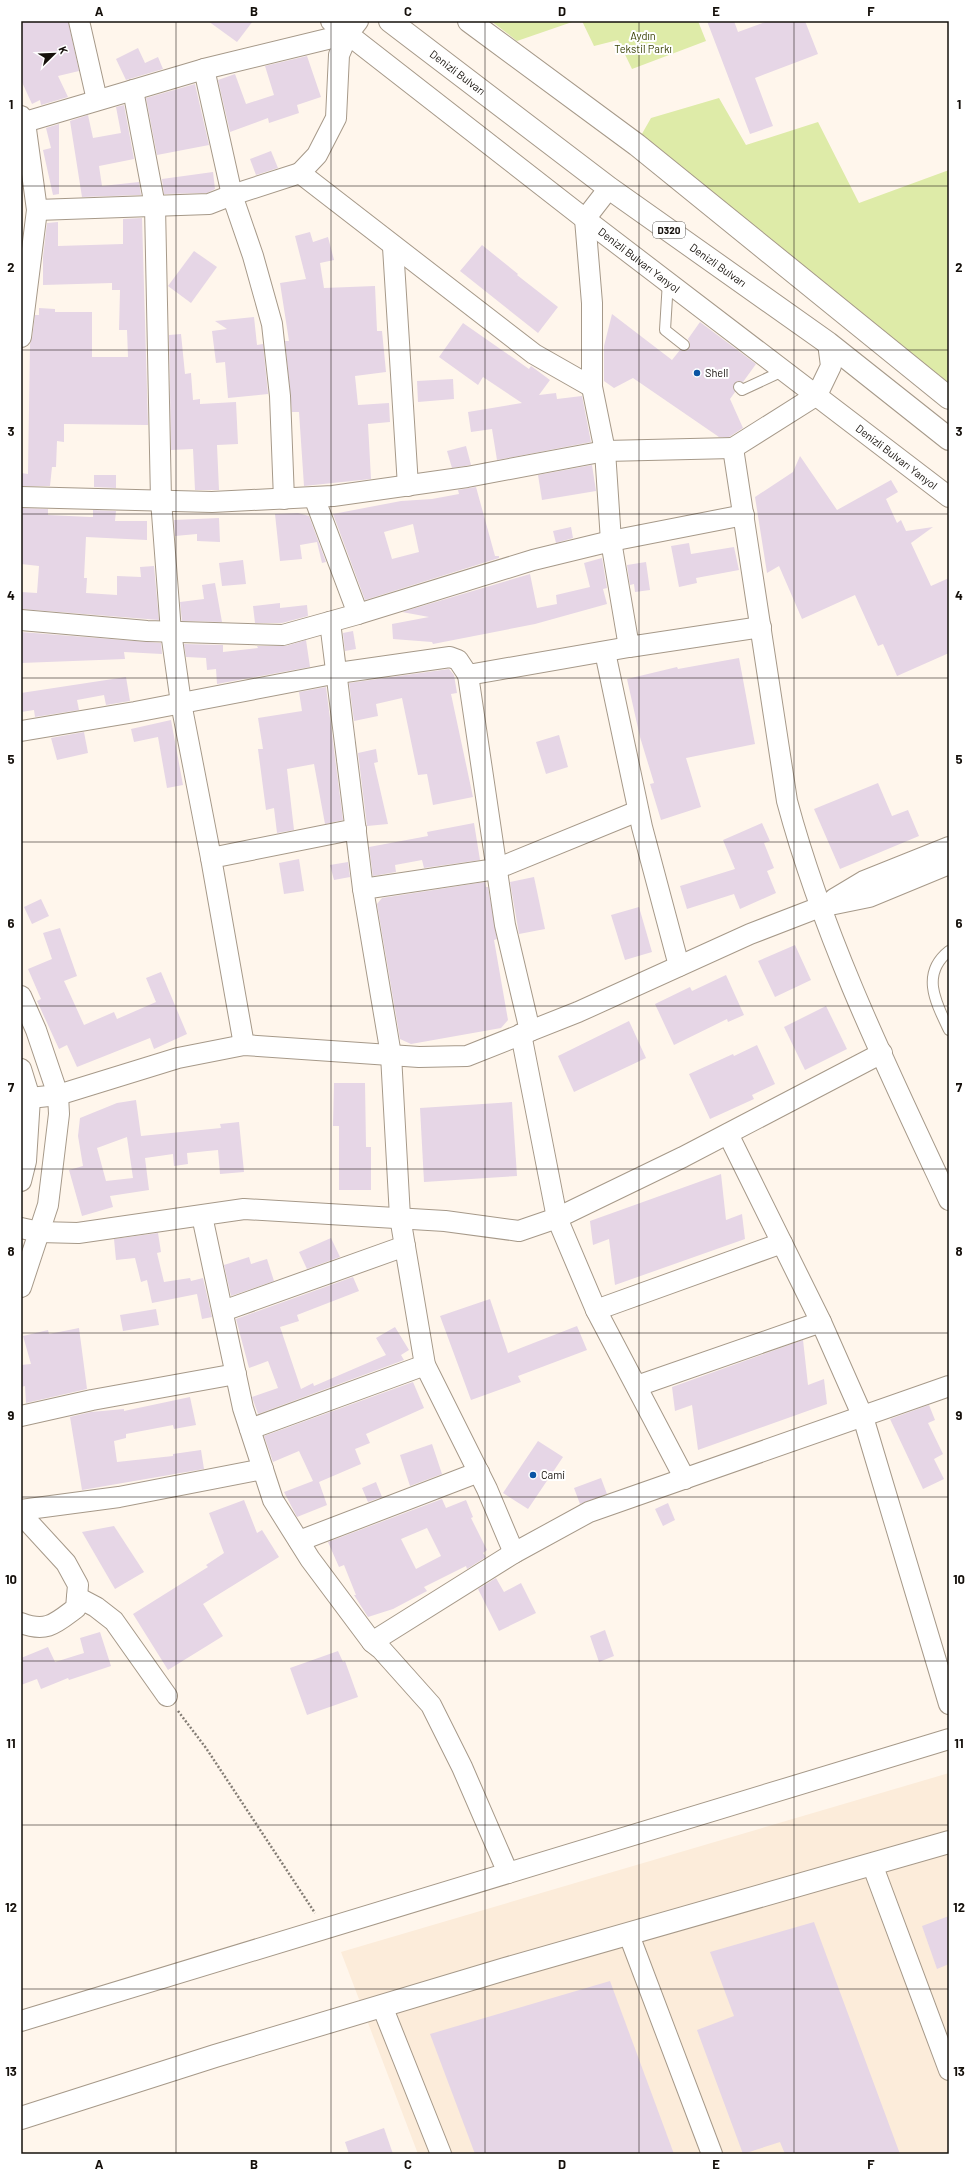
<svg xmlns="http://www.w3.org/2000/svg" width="970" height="2175" font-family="Barlow,sans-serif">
<rect width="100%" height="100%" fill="#fff6ec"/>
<!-- built -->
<path fill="#fcecda" d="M 949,1773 L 949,2154 L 418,2154 L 341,1952 Z"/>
<!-- green -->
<g fill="#deeba8">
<path d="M 491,21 L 575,21 L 517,41 Z"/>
<path d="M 582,21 L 698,21 L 706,41 L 632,69 L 618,40 L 594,46 Z"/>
<path d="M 719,98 L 746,145 L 818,122 L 859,203 L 949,170 L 949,388 L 639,139 L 651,118 Z"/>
</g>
<!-- building -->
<g fill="#e6d6e6" fill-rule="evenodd">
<path d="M 21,21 L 68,21 L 79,71 L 58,76 L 68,97 L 41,105 L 40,100 L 32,104 L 21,80 Z"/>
<path d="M 208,21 L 253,21 L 237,42 Z"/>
<path d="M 707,21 L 734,21 L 738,32 L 768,21 L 805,21 L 818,54 L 755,78 L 773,126 L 750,134 Z"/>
<path d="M 138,48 L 145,63 L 158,57 L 163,69 L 126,80 L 116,59 Z"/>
<path d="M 307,56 L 321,97 L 297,105 L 299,113 L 269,123 L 268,118 L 230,132 L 218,80 L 235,74 L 246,104 L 274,95 L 265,66 Z"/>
<path d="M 195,84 L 209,145 L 157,155 L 146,98 Z"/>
<path d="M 124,105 L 134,159 L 99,166 L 102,186 L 139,182 L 141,195 L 82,197 L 70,121 L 88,115 L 93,138 L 121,133 L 116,107 Z"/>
<path d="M 59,124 L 59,194 L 53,195 L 43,150 L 51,148 L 46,128 Z"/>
<path d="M 271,151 L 278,168 L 256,175 L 250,159 Z"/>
<path d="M 213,172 L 215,189 L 207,193 L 164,194 L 162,179 Z"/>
<path d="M 142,218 L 148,425 L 64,424 L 64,442 L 57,441 L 56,467 L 52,467 L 50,486 L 21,486 L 21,473 L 28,474 L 30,344 L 32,338 L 35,315 L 39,315 L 39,308 L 55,309 L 55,312 L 92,312 L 92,357 L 128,357 L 127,330 L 119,330 L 120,290 L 112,290 L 112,283 L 43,285 L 43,257 L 47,223 L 58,222 L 58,246 L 123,244 L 123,219 Z"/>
<path d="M 310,232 L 313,242 L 328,237 L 334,260 L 320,263 L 324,288 L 375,286 L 377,331 L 382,331 L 386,372 L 355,376 L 358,405 L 389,403 L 390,422 L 368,424 L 371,479 L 304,486 L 299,412 L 292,412 L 285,341 L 289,341 L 280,283 L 306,279 L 295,236 Z"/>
<path d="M 482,245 L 518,274 L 517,275 L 558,307 L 538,333 L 460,271 Z"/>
<path d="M 194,251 L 217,267 L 191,303 L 168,286 Z"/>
<path d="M 612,314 L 672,360 L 680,350 L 686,351 L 689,349 L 690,343 L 688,339 L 700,322 L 756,364 L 743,382 L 737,381 L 733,386 L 735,392 L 730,399 L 743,428 L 729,437 L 719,437 L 633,378 L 614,388 L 604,381 L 604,346 Z"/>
<path d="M 254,317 L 257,345 L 263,344 L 268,394 L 228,398 L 225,362 L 216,363 L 212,331 L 227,329 L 215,321 Z"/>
<path d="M 463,323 L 529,369 L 531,366 L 550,380 L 539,395 L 556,393 L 557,399 L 582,396 L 591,442 L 497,460 L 492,429 L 471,432 L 468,412 L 522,403 L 483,377 L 478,385 L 439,357 Z"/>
<path d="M 181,334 L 185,374 L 191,373 L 193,400 L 200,399 L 200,404 L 236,402 L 238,444 L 217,445 L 219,490 L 195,490 L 193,449 L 171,450 L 169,335 Z"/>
<path d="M 453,379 L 454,399 L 418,402 L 417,381 Z"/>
<path d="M 466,446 L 471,465 L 452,468 L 447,451 Z"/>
<path d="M 800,456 L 837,510 L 891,480 L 898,492 L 886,499 L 897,523 L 901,520 L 906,531 L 933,527 L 911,543 L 931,586 L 949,578 L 949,653 L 897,676 L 883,644 L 878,646 L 855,595 L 802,619 L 779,566 L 767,573 L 755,497 L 793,472 Z"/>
<path d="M 592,465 L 596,491 L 542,500 L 538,475 Z"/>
<path d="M 94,475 L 116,475 L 116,488 L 94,487 Z"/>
<path d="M 476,487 L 495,556 L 499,556 L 499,558 L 365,600 L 333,514 L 401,501 L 432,499 L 459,494 L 458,490 ZM 413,524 L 419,552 L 392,559 L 384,532 Z"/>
<path d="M 21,508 L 48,509 L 48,515 L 90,517 L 93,517 L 93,510 L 116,511 L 115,521 L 147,521 L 147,540 L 86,537 L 84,578 L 87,578 L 86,593 L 117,595 L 117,576 L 141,577 L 140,567 L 154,566 L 159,620 L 21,609 L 21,592 L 37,593 L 39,566 L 21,564 Z"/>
<path d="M 298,513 L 309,516 L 326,562 L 322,563 L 317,542 L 300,545 L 302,559 L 280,561 L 275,514 Z"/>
<path d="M 219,518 L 220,542 L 197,541 L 197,534 L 175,536 L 174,520 Z"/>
<path d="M 571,527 L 573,538 L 556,543 L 553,531 Z"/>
<path d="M 689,543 L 691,554 L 734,547 L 739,570 L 696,578 L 697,583 L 679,587 L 671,546 Z"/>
<path d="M 602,558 L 607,588 L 603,589 L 607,604 L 535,624 L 433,644 L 432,642 L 393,639 L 392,624 L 429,617 L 402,612 L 530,574 L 537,608 L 557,604 L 556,595 L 590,587 L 584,563 Z"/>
<path d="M 243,560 L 246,584 L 222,586 L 219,563 Z"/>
<path d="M 646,562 L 650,590 L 635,592 L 634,584 L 630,585 L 627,565 Z"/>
<path d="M 215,583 L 222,622 L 182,621 L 180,602 L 204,599 L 202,585 Z"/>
<path d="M 280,603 L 280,608 L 307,605 L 308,616 L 282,623 L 255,623 L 253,606 Z"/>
<path d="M 353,631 L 356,649 L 345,651 L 343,633 Z"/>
<path d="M 21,632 L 161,643 L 162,654 L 124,652 L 125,659 L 21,663 Z"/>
<path d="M 306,640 L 310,667 L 217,684 L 216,669 L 207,670 L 206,658 L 186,657 L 184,644 L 223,645 L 223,652 L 258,648 L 257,646 L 286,646 Z"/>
<path d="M 739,658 L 755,744 L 686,758 L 701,807 L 661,820 L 650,784 L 654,783 L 640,737 L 627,679 L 677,667 L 678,669 Z"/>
<path d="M 449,669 L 454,675 L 457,693 L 451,694 L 473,797 L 433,805 L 427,774 L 418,775 L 402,698 L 376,704 L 378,716 L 354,721 L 349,683 Z"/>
<path d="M 126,677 L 130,701 L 106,705 L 104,695 L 77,700 L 79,710 L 35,717 L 34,710 L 21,712 L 21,693 Z"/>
<path d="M 326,687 L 343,820 L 325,824 L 314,764 L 287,769 L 294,830 L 277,833 L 274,808 L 266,810 L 258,749 L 263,749 L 258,718 L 302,711 L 299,692 Z"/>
<path d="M 171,720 L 183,785 L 167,788 L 158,737 L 134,742 L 131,729 Z"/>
<path d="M 84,732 L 88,753 L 57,760 L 51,738 Z"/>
<path d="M 559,735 L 568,767 L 546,774 L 536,742 Z"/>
<path d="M 376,749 L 378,762 L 374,763 L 388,824 L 367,826 L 358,753 Z"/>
<path d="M 878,783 L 892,816 L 908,810 L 919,836 L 840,869 L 814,809 Z"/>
<path d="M 474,823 L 480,860 L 424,868 L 422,860 L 395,865 L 396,872 L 373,876 L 369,847 L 428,836 L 427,832 Z"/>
<path d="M 762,823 L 770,841 L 764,843 L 774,868 L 767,871 L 776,893 L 740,909 L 734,894 L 687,909 L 680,886 L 735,869 L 723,840 Z"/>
<path d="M 299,859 L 304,891 L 284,894 L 279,863 Z"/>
<path d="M 348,862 L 350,877 L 334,880 L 330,865 Z"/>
<path d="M 534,877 L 545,929 L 519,934 L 510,882 Z"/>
<path d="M 485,882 L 486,887 L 488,887 L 497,939 L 494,940 L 508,1020 L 501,1028 L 411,1044 L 400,1039 L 377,904 L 382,898 Z"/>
<path d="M 41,899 L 49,916 L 32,924 L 24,907 Z"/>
<path d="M 639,907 L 652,952 L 625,960 L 611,915 Z"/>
<path d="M 60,928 L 77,976 L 64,981 L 84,1025 L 114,1012 L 117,1019 L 156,1002 L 146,978 L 161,972 L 187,1034 L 154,1049 L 150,1038 L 77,1067 L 67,1045 L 59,1049 L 37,1001 L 41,999 L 28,969 L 52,959 L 43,933 Z"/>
<path d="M 795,945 L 811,980 L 775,997 L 758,961 Z"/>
<path d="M 726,975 L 744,1015 L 728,1022 L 727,1019 L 674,1045 L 655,1004 L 690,987 L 692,991 Z"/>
<path d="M 826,1006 L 847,1049 L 805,1070 L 784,1027 Z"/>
<path d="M 629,1021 L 646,1058 L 574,1092 L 558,1056 Z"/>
<path d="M 757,1045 L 775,1084 L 752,1095 L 754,1099 L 710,1119 L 689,1074 L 733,1054 L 734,1056 Z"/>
<path d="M 334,1083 L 365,1083 L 366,1147 L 371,1147 L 371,1190 L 339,1190 L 339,1126 L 333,1126 Z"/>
<path d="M 136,1100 L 141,1136 L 221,1128 L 220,1124 L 239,1122 L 244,1172 L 220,1174 L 218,1150 L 187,1153 L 188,1164 L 174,1166 L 173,1154 L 145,1158 L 149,1190 L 110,1196 L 113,1207 L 82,1216 L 69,1170 L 83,1166 L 78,1136 L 80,1118 L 117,1103 ZM 127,1137 L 133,1178 L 106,1181 L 97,1148 Z"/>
<path d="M 512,1102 L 517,1176 L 424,1182 L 420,1108 Z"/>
<path d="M 721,1174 L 726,1220 L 742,1214 L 745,1239 L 615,1285 L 609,1239 L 593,1245 L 590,1221 Z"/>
<path d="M 158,1233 L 161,1252 L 157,1253 L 164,1282 L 190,1278 L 191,1281 L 203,1278 L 212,1317 L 202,1319 L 197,1294 L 152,1303 L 147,1280 L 141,1282 L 135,1258 L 116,1260 L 114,1239 Z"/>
<path d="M 331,1238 L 340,1257 L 307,1269 L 299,1252 Z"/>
<path d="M 249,1257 L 251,1264 L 267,1259 L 274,1281 L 231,1296 L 224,1265 Z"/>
<path d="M 353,1277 L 359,1291 L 297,1315 L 299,1321 L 280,1327 L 301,1389 L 313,1383 L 314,1386 L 386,1355 L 376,1338 L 395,1327 L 409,1350 L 401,1355 L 404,1360 L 258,1414 L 252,1397 L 278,1388 L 268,1361 L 249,1368 L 236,1319 Z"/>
<path d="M 490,1299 L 508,1353 L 577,1326 L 587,1350 L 518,1376 L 521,1382 L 471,1400 L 440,1316 Z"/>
<path d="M 156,1309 L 159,1325 L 123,1331 L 120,1315 Z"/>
<path d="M 79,1328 L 87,1389 L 26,1403 L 25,1386 L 21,1387 L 21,1365 L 31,1364 L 23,1336 L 48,1330 L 49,1334 Z"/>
<path d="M 803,1340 L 808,1385 L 824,1379 L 827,1404 L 698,1450 L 692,1405 L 675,1411 L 672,1387 Z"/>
<path d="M 413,1382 L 424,1408 L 366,1434 L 370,1443 L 355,1449 L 361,1464 L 319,1482 L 327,1505 L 297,1517 L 284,1492 L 313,1481 L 299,1451 L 273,1462 L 264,1436 Z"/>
<path d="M 190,1397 L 196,1425 L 174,1429 L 173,1425 L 126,1434 L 126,1438 L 114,1441 L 117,1462 L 173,1456 L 173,1454 L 201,1450 L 204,1469 L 82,1490 L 70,1417 L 91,1412 L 124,1409 L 124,1411 Z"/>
<path d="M 929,1405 L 935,1420 L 928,1423 L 943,1454 L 934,1459 L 944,1479 L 923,1489 L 890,1419 Z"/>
<path d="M 538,1441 L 563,1457 L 528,1509 L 503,1493 Z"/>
<path d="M 432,1444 L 442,1474 L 410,1486 L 400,1455 Z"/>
<path d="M 601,1478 L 607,1494 L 580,1504 L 574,1488 Z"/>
<path d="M 376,1482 L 382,1497 L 368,1502 L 362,1488 Z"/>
<path d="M 442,1499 L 446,1508 L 466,1500 L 473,1517 L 471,1518 L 487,1550 L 483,1553 L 486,1557 L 467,1569 L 466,1566 L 424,1587 L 427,1591 L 393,1609 L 368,1617 L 354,1595 L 356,1595 L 344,1565 L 339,1567 L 328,1542 ZM 427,1528 L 441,1556 L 416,1569 L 401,1539 Z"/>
<path d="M 244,1500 L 257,1533 L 262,1530 L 279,1557 L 203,1604 L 223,1636 L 168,1670 L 133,1614 L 208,1567 L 206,1565 L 224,1553 L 209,1513 Z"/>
<path d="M 668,1503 L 675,1520 L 663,1526 L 655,1509 Z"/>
<path d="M 114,1526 L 144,1572 L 115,1589 L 82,1532 Z"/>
<path d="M 496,1578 L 504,1592 L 521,1583 L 536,1613 L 499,1631 L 478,1589 Z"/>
<path d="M 605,1630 L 614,1656 L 599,1662 L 590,1636 Z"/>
<path d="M 100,1632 L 111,1666 L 69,1680 L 68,1678 L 41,1689 L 37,1679 L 21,1685 L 21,1658 L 48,1647 L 55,1662 L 84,1653 L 80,1638 Z"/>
<path d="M 338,1651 L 343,1662 L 345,1661 L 358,1697 L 307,1715 L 290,1668 Z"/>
<path d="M 949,1916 L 949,1964 L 937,1969 L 922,1926 Z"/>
<path d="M 814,1922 L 900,2154 L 785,2154 L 780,2142 L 743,2154 L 697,2030 L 734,2016 L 710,1952 Z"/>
<path d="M 610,1981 L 674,2154 L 475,2154 L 430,2034 Z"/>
<path d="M 384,2128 L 393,2154 L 349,2154 L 345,2142 Z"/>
</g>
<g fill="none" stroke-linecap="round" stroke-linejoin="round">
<!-- lane casing -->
<g stroke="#a69989" stroke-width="12">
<g id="lane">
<path d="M 668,281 L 665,330 L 684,345"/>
<path d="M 739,387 L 742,390 L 785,370"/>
<path d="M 949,951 C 920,974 936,1003 949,1030"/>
</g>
</g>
<!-- street casing -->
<g stroke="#a69989" stroke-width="22">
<g id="street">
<path d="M 79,21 L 97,100"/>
<path id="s1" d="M 331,21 L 585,219 L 949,497"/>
<path d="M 204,69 L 232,195 L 253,256 L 272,324 L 280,396 L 284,499"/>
<path d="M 133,90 L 155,206 L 161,500 L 171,632 L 181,703 L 211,858"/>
<path d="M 21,116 L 25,122 L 204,69 L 348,34"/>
<path d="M 300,173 L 317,155 L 336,118 L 339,55 L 348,34 L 358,21"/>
<path d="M 609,188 L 585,219 L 592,303 L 592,387 L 605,451 L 611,541 L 629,647 L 761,627"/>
<path d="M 37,210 L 209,204 L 232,195 L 300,173 L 534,354 L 592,387"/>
<path d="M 393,247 L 408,486"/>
<path d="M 21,337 L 37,210 L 25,122"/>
<path d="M 828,343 L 831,366 L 817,395 L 733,448 L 787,801 C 824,939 888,1070 949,1200"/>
<path d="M 21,497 L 212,502 L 333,496 L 467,477 L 605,451 L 733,448"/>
<path d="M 314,497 L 358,614"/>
<path d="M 21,620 L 147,631 L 283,635 L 358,614 L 533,560 L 611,541 L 744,515"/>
<path d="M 330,622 L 363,889"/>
<path d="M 605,652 L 642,827 L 679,966"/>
<path d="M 468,675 L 505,925 L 530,1031"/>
<path d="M 21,731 L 135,712 L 338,673 L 450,657 L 458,660 L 468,675 L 629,647"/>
<path d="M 834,899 L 864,881 L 949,847"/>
<path d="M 21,996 L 36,1030 L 58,1095 L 59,1114 L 48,1205 L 21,1287"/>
<path d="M 521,1034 L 557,1218 L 596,1310 L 685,1479"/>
<path d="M 244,1045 L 211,858 L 356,829"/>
<path d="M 21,1069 L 30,1098 L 26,1161 L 21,1181"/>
<path d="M 30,1098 L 58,1095 L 178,1058 L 244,1045 L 419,1057 L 467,1056 L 578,1012 L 750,934 L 820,907 L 869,897 L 949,864"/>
<path d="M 728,1134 L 821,1322 L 863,1417 L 949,1704"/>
<path d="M 202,1216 L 243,1408 L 273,1500 L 310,1559 L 372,1642 L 381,1649 L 431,1705 L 462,1767 L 508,1873"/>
<path d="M 21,1228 L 39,1232 L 78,1233 L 244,1209 L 445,1221 L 519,1231 L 557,1218 L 683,1157 L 882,1053"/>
<path d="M 596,1310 L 782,1243"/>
<path d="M 223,1311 L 405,1246"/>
<path d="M 637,1386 L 821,1322"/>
<path d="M 21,1416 L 92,1400 L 236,1374"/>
<path d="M 250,1429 L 425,1365"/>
<path d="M 21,1510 L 119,1497 L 263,1469"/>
<path d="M 21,1514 L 66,1563 L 78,1585 L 76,1608 C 56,1623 47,1633 21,1623"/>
<path d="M 299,1541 L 479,1472"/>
<path d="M 514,1553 L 487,1489 L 425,1365 L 400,1217 L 391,1055 L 363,889 L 496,869 L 638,811"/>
<path d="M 77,1597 L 96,1607 L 114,1621 L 167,1696"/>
<path d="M 372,1642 L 514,1553 L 589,1512 L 949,1386"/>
<path d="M 872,1864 L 949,2070"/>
<path d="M 629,1935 L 712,2154"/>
<path d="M 382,2006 L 441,2154"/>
<path d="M 21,2021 L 949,1739"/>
</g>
</g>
<!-- secondary casing -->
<g stroke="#a69989" stroke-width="24">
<path id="secondary" d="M 21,2118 L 215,2056 L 505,1969 L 949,1842"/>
</g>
<!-- highway casing -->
<g stroke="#a69989" stroke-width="24">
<g id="highway">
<path id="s2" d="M 390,21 L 609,188 L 828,343 L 949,439"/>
<path d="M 469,21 L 637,145 L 949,398"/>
</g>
</g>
<!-- path -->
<path stroke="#847d75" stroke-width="2.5" stroke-dasharray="2 2" stroke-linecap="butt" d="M 178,1711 L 206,1748 L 315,1913"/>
<!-- lane -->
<use href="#lane" stroke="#fff" stroke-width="10"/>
<!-- street -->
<use href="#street" stroke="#fff" stroke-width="20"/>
<!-- secondary -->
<use href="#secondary" stroke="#fff" stroke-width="22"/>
<!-- highway -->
<use href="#highway" stroke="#fff" stroke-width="22"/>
</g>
<!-- grid -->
<path fill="none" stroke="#15100b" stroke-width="1" stroke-opacity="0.55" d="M 176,21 L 176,2154M 331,21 L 331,2154M 485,21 L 485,2154M 639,21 L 639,2154M 794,21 L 794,2154M 21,186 L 949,186M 21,350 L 949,350M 21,514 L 949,514M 21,678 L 949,678M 21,842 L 949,842M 21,1006 L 949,1006M 21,1169 L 949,1169M 21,1333 L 949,1333M 21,1497 L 949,1497M 21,1661 L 949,1661M 21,1825 L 949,1825M 21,1989 L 949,1989"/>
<!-- markers -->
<g fill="#0a55a4" stroke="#fff" stroke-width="1.5">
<circle cx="697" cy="373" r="4"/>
<circle cx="533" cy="1475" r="4"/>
</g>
<g text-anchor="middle" stroke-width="4" stroke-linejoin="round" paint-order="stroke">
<!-- shield labels -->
<rect fill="#fff" stroke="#5b5854" stroke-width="1" x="653" y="222" width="32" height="16" rx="3"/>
<g font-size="10" font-weight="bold" fill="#15100b">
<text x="669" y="234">D320</text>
</g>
<!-- park labels -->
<g font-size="11" fill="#3a4206" stroke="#fff">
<text x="643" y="40">Aydın<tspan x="643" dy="13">Tekstil Parkı</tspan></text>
</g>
<!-- street labels -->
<g font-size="11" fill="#15100b" stroke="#fff">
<text dy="4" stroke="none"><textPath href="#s2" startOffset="85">Denizli Bulvarı</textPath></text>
<text dy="4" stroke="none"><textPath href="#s1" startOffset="390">Denizli Bulvarı Yanyol</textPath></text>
<text dy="4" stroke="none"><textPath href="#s2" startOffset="409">Denizli Bulvarı</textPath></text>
<text dy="4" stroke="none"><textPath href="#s1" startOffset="714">Denizli Bulvarı Yanyol</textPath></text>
</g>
<!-- poi labels -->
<g font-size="11" fill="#15100b" stroke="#fff" text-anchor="start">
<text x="705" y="377">Shell</text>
<text x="541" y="1479">Cami</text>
</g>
</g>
<!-- border -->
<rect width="970" height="2175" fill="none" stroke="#ffffff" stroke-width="44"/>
<!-- north arrow -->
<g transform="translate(54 54) rotate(67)" stroke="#ffffff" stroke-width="3" paint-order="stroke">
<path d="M0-3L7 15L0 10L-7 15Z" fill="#15100b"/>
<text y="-6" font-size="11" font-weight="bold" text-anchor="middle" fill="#15100b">K</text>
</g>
<rect x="22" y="22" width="926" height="2131" fill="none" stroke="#15100b" stroke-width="1.5"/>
<g font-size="13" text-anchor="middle" font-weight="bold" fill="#15100b">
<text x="99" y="16">A</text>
<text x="254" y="16">B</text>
<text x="408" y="16">C</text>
<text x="562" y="16">D</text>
<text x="716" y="16">E</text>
<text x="871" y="16">F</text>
<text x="11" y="109">1</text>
<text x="959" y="109">1</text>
<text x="11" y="272">2</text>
<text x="959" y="272">2</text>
<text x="11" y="436">3</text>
<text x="959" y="436">3</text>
<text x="11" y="600">4</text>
<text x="959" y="600">4</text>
<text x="11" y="764">5</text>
<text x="959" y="764">5</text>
<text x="11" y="928">6</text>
<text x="959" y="928">6</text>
<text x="11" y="1092">7</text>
<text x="959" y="1092">7</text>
<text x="11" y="1256">8</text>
<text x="959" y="1256">8</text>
<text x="11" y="1420">9</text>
<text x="959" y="1420">9</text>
<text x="11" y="1584">10</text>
<text x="959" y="1584">10</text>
<text x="11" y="1748">11</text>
<text x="959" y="1748">11</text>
<text x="11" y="1912">12</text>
<text x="959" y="1912">12</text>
<text x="11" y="2076">13</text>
<text x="959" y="2076">13</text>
<text x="99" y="2169">A</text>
<text x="254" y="2169">B</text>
<text x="408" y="2169">C</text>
<text x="562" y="2169">D</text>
<text x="716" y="2169">E</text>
<text x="871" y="2169">F</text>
</g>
</svg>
